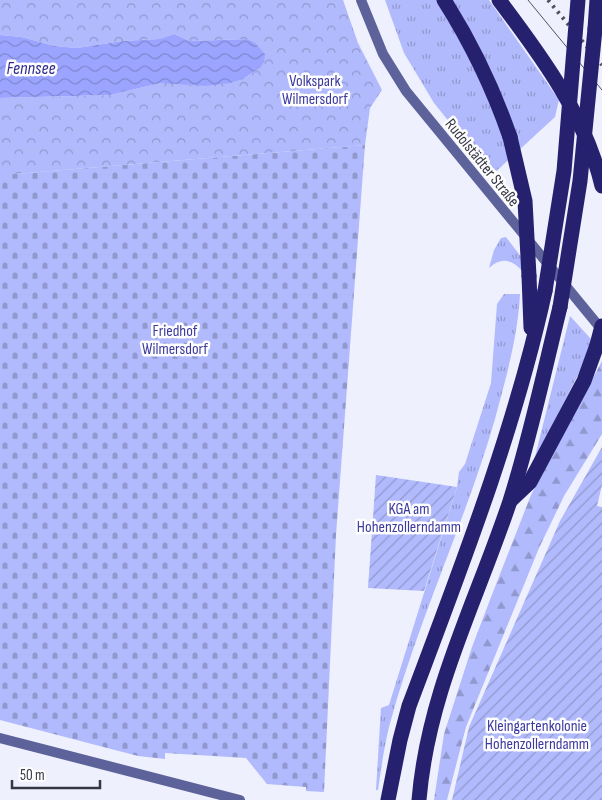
<svg xmlns="http://www.w3.org/2000/svg" width="602" height="800" font-family="'Sofia Sans Condensed',sans-serif">
<defs>
<pattern id="grass-tufts" width="24" height="20" patternUnits="userSpaceOnUse" patternTransform="scale(1.25)"><rect width="24" height="20" fill="#b1bafd"/><path d="M3 7l-1-3M5 7V3M7 7l1-3M15 17l-1-3M17 17v-4M19 17l1-3" fill="none" stroke="#9198ce"/></pattern>
<pattern id="forest-firs" width="22" height="20" patternUnits="userSpaceOnUse" patternTransform="scale(1.25)"><rect width="22" height="20" fill="#b1bafd"/><path d="M5 1l3.5 6h-7zM16 11l3.5 6h-7z" fill="#9198ce"/></pattern>
<pattern id="cemetery-stones" width="16" height="16" patternUnits="userSpaceOnUse" patternTransform="scale(1.25)"><rect width="16" height="16" fill="#b1bafd"/><path d="M2 7V4a2 2 0 0 1 4 0v3zM10 15v-3a2 2 0 0 1 4 0v3z" fill="#9198ce"/></pattern>
<pattern id="park-crowns" width="20" height="18" patternUnits="userSpaceOnUse" patternTransform="scale(1.25)"><rect width="20" height="18" fill="#b1bafd"/><path d="M2 6a3 3 0 1 1 6 0M12 15a3 3 0 1 1 6 0" fill="none" stroke="#9198ce"/></pattern>
<pattern id="garden-furrows" width="10" height="10" patternUnits="userSpaceOnUse" patternTransform="scale(1.25)"><rect width="10" height="10" fill="#b1bafd"/><path d="M-1 1l2-2M0 10L10 0M9 11l2-2" fill="none" stroke="#9198ce"/></pattern>
<pattern id="water-waves" width="16" height="10" patternUnits="userSpaceOnUse" patternTransform="scale(1.25)"><rect width="16" height="10" fill="#9ba5ff"/><path d="M0 5q4-4 8 0t8 0" fill="none" stroke="#7f87d0"/></pattern>
</defs>
<rect width="100%" height="100%" fill="#eef0fd"/>
<!-- grass -->
<g fill="url(#grass-tufts)">
<path d="M 385,0 L 489,0 L 559,100 L 555,117 L 492,175 L 434,103 L 404,53 Z"/>
<path d="M 506,237 L 522,258 L 523,272 C 512,259 501,257 489,268 L 494,250 L 501,238 Z"/>
<path d="M 504,294 L 520,294 C 518,336 506,378 495,419 C 465,523 417,622 389,727 C 384,748 381,769 378,790 L 376,790 L 381,708 L 389,705 L 457,487 L 459,472 L 465,464 L 491,383 L 497,304 Z"/>
<path d="M 570,316 L 591,339 L 581,369 L 534,461 Z"/>
</g>
<!-- forest -->
<path fill="url(#forest-firs)" d="M 602,361 L 602,434 L 564,496 L 539,548 L 466,727 L 447,800 L 434,800 L 444,734 L 472,647 L 493,592 L 531,495 Z"/>
<!-- cemetery -->
<path fill="url(#cemetery-stones)" d="M 365,145 L 336,535 L 324,792 L 306,791 L 306,787 L 267,784 L 246,758 L 165,753 L 165,759 L 138,756 L 0,720 L 0,174 L 15,174 Z"/>
<!-- park -->
<path fill="url(#park-crowns)" d="M 0,0 L 343,0 L 358,43 L 382,90 L 370,108 L 365,145 L 15,174 L 0,174 L 0,98 L 110,95 L 161,83 L 243,79 L 260,68 L 254,42 L 246,39 L 190,41 L 174,34 L 159,39 L 123,41 L 77,48 L 54,46 L 22,37 L 0,35 Z"/>
<!-- garden -->
<g fill="url(#garden-furrows)">
<path d="M 602,447 L 602,485 L 597,506 L 602,507 L 602,800 L 452,800 L 469,727 L 560,521 Z"/>
<path d="M 376,475 L 457,487 L 424,591 L 368,588 Z"/>
</g>
<!-- water -->
<path fill="url(#water-waves)" d="M 174,34 L 190,41 L 247,39 L 254,42 L 265,54 L 264,62 L 260,68 L 243,79 L 230,83 L 205,86 L 161,83 L 110,95 L 0,98 L 0,35 L 22,37 L 54,46 L 77,48 L 123,41 L 159,39 Z"/>
<g fill="none" stroke-linecap="round" stroke-linejoin="round">
<!-- secondary -->
<g stroke="#5d629a" stroke-width="10">
<path d="M 361,0 L 383,54 L 406,91 L 602,330"/>
<path d="M 0,738 L 240,800"/>
</g>
<!-- highway -->
<g stroke="#26216f" stroke-width="15">
<path d="M 444,0 C 472,44 493,88 510,137"/>
<path d="M 499,0 C 542,57 585,115 602,186"/>
<path d="M 595,29 L 597,0"/>
<path d="M 529,276 L 531,328"/>
<path d="M 511,500 L 530,482 L 584,381 L 597,345"/>
<path d="M 388,800 L 400,740 L 409,706 C 460,570 514,433 545,291"/>
<path d="M 419,800 C 428,692 476,603 510,501 C 530,438 544,372 560,307"/>
</g>
<!-- tram -->
<path stroke="#4f515e" stroke-width="1" d="M 528,0 L 602,90"/>
<!-- rail -->
<path stroke="#4f515e" stroke-width="4" stroke-dasharray="2.5 5" stroke-linecap="butt" d="M 548,0 L 602,65"/>
<!-- highway-bridge -->
<g stroke="#26216f" stroke-width="15">
<path d="M 510,137 L 525,201 L 529,276"/>
<path d="M 545,291 L 564,171 L 578,0"/>
<path d="M 560,307 L 580,181 L 595,29"/>
<path d="M 597,345 L 602,326"/>
</g>
</g>
<g text-anchor="middle" stroke-width="5" stroke-linejoin="round" paint-order="stroke">
<!-- park labels -->
<g font-size="16" fill="#3d3a9f" stroke="#fefefe">
<text x="315" y="86">Volkspark<tspan x="315" dy="18">Wilmersdorf</tspan></text>
<text x="175" y="336">Friedhof<tspan x="175" dy="18">Wilmersdorf</tspan></text>
<text x="409" y="514">KGA am<tspan x="409" dy="18">Hohenzollerndamm</tspan></text>
<text x="537" y="731">Kleingartenkolonie<tspan x="537" dy="18">Hohenzollerndamm</tspan></text>
</g>
<!-- street labels -->
<g font-size="16" fill="#353744" stroke="#fefefe">
<text transform="translate(483 162) rotate(51)" y="6">Rudolstädter Straße</text>
</g>
<!-- water labels -->
<g font-size="18" font-style="italic" fill="#312a8e" stroke="#fefefe">
<text x="31" y="74">Fennsee</text>
</g>
</g>
<!-- scale -->
<path d="M12 780v8h88v-8" fill="none" stroke="#353744" stroke-width="2.5"/>
<text x="20" y="780" font-size="15" fill="#353744" stroke="#fefefe" stroke-width="4" paint-order="stroke">50 m</text>
</svg>
